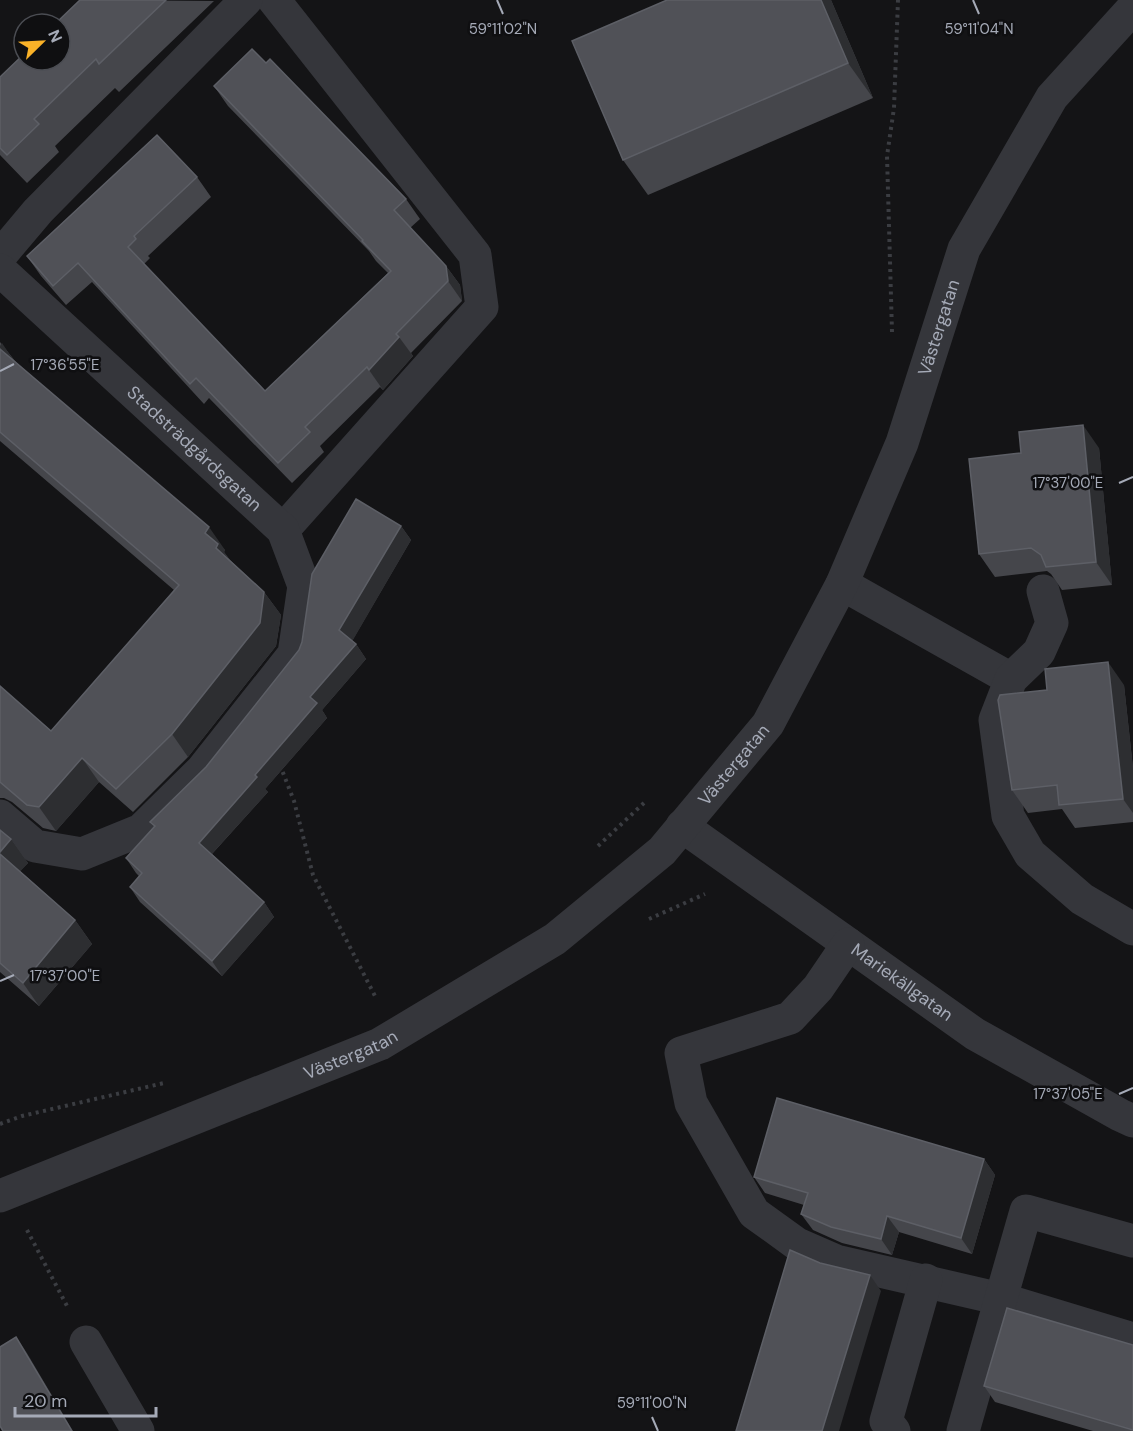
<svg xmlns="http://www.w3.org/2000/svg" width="1133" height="1431" font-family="'DM Sans',sans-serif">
<rect width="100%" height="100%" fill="#141416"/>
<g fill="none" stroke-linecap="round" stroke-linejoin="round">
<!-- path -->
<g stroke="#3b3d42" stroke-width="4" stroke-dasharray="3 4.5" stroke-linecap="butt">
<path d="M 892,332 L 887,156 L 894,108 L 898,0"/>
<path d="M 280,765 L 294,801 L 313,875 L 376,998"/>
<path d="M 598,846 L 645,802"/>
<path d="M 649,919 L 705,894"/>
<path d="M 0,1124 L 22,1116 L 164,1083"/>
<path d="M 27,1230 L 67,1306"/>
</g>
<!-- minor -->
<g stroke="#35363b" stroke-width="33">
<path d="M 274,0 L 475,255 L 482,307 L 283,530"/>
<path d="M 0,256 L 38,211 L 246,0"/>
<path id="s1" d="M 0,270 L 283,530 L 304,586 L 294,654 L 202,770 L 141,830 L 82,854 L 35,846 L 0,816"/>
<path d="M 842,584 L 1011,679"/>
<path d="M 1043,591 L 1052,623 L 1039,652 L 1011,679 L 995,720 L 1008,816 L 1030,854 L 1082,899 L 1133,929"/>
<path id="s2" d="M 682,826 L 975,1034 L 1120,1115 L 1133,1121"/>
<path d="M 848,944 L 818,988 L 790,1018 L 681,1053 L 691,1103 L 754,1213 L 797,1244 L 836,1261 L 1001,1299 L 1133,1339"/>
<path id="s3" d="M 0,1196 L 380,1044 L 555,939 L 662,851 L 768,724 L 842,584 L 902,443 L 964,249 L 1052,97 L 1133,8"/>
<path d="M 86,1342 L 138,1431"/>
<path d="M 894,1431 L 886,1421 L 926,1280"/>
<path d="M 963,1431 L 1026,1211 L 1133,1241"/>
</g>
</g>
<!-- wall -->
<g fill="#45464b">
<path d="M 80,0 L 214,1 L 119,92 L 115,88 L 55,146 L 59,152 L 27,183 L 0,155 L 0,77 Z"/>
<path d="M 831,0 L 873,98 L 648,195 L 623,160 Z"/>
<path d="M 214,86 L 406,199 L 420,219 L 410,228 L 446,266 L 460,285 L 462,301 L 411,353 L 413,356 L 383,390 L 380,387 L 320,446 L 324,452 L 292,483 L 209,398 L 204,404 L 92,282 L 66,305 L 41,276 L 27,256 L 197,177 L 211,197 L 148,256 L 150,258 L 144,264 L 265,391 L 388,273 L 376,261 L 369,251 L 228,106 Z"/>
<path d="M 0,342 L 15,361 L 225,550 L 224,552 L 230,560 L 264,592 L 281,615 L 276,646 L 188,757 L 133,812 L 99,782 L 56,831 L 43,828 L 12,802 L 4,798 L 0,798 L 0,686 L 51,731 L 174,590 L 0,441 Z"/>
<path d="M 1099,448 L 1112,585 L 1062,590 L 1051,574 L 1047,571 L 995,577 L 979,554 Z"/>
<path d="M 401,526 L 411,540 L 352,641 L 356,644 L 366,659 L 322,710 L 327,718 L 265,789 L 268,792 L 212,854 L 264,902 L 274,917 L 222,976 L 140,902 L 130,887 L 139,876 L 136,873 L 126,858 L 154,827 L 150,822 L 206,767 Z"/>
<path d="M 1124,685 L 1133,768 L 1133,822 L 1075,828 L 1062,809 L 1028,813 L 1012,790 Z"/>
<path d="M 0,830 L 11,839 L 28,863 L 20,871 L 75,920 L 92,944 L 39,1006 L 0,972 Z"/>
<path d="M 984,1159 L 995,1175 L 972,1254 L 899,1232 L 892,1255 L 842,1243 L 813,1230 L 801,1214 L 804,1205 L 765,1193 L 754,1177 Z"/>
<path d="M 1133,1345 L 1133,1431 L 1093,1431 L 995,1402 L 984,1386 Z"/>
</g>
<!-- shaded-wall -->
<g fill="#2d2e31">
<path d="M 821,0 L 831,0 L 873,98 L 848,63 Z"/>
<path d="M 446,266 L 460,285 L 462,301 L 448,281 Z"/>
<path d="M 399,337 L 413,356 L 383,390 L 369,370 Z"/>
<path d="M 2,343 L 18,367 L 0,350 L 0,346 Z"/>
<path d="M 1083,425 L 1099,448 L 1112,585 L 1096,562 Z"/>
<path d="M 401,526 L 411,540 L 350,645 L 339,630 Z"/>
<path d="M 209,527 L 225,550 L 224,552 L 235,568 L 232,571 L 205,533 Z"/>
<path d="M 264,592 L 281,615 L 276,646 L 188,757 L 172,734 Z"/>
<path d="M 356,644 L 366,659 L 322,710 L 327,718 L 265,789 L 268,792 L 209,857 L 199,843 L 255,775 L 310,697 Z"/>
<path d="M 1108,662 L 1124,685 L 1133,768 L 1133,813 L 1123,799 Z"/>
<path d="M 82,758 L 99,782 L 56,831 L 39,807 Z"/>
<path d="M 11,839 L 28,863 L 16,876 L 0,854 L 0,852 Z"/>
<path d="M 264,902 L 274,917 L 222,976 L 212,961 Z"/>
<path d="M 75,920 L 92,944 L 39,1006 L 23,983 Z"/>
<path d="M 984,1159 L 995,1175 L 972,1254 L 961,1238 Z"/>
<path d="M 887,1216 L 899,1232 L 892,1255 L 881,1239 Z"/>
<path d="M 870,1275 L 881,1291 L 839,1431 L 822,1431 Z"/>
<path d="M 16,1337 L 27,1353 L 73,1431 L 72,1431 Z"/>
</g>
<!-- building -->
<g fill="#505157" stroke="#5d5f66" stroke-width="1.5">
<path d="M 80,0 L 166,0 L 99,64 L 96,59 L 34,119 L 39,124 L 7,155 L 0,148 L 0,77 L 24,54 L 24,60 L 60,60 L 60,24 L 55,24 Z"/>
<path d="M 667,0 L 821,0 L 848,63 L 623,160 L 572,41 Z"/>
<path d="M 252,49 L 266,63 L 270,59 L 406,199 L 394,210 L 446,266 L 448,281 L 396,334 L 399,337 L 369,370 L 367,367 L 305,427 L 310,432 L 278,463 L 196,378 L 190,384 L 78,263 L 53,286 L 27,256 L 157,135 L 197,177 L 134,236 L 136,239 L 128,247 L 265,391 L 391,271 L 362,241 L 363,240 L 214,86 Z"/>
<path d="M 0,349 L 209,527 L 205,533 L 218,544 L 216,548 L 264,592 L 260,623 L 172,734 L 116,789 L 82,758 L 39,807 L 27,805 L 0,782 L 0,686 L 51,731 L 179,585 L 0,432 Z"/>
<path d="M 1083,425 L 1096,562 L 1046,567 L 1041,555 L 1031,548 L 979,554 L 969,459 L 1021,453 L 1019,432 Z"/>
<path d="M 356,499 L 401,526 L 339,630 L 356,644 L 310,697 L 317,703 L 255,775 L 257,777 L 199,843 L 264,902 L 212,961 L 130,887 L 142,873 L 126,858 L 155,826 L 150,822 L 206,767 L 299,650 L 302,642 L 312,574 Z"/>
<path d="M 1108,662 L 1123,799 L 1059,805 L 1057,785 L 1012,790 L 998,700 L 1000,695 L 1047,690 L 1045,669 Z"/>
<path d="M 0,830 L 11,839 L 0,852 Z"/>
<path d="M 0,854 L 75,920 L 23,983 L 0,963 Z"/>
<path d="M 777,1098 L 984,1159 L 961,1238 L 887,1216 L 881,1239 L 831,1227 L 801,1214 L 808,1193 L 754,1177 Z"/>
<path d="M 790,1250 L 820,1263 L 870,1275 L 822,1431 L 736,1431 Z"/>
<path d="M 1007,1308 L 1133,1345 L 1133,1430 L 984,1386 Z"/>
<path d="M 16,1337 L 72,1431 L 3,1431 L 0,1426 L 0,1347 Z"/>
</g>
<!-- ticks -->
<path fill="none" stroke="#a5aab7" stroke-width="2" d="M 497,0 L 503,14M 973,0 L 979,14M 0,371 L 14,364M 1119,483 L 1133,477M 0,981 L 14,975M 1119,1094 L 1133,1088M 652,1417 L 658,1431"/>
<g text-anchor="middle" stroke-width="5" stroke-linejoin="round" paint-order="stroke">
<!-- street labels -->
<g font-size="18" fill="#a5aab7" stroke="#0f0f11">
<text dy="6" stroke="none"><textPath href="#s3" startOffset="1350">Västergatan</textPath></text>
<text dy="6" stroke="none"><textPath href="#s1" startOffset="264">Stadsträdgårdsgatan</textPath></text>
<text dy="6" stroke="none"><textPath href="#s3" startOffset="864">Västergatan</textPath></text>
<text dy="6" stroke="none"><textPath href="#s2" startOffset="270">Mariekällgatan</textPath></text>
<text dy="6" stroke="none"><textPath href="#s3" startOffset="378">Västergatan</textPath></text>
</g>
</g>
<g font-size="15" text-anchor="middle" fill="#a5aab7" stroke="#0f0f11" stroke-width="5" stroke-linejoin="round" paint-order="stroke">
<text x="503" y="34">59°11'02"N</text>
<text x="979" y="34">59°11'04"N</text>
<text x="65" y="370">17°36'55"E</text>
<text x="1068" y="488">17°37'00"E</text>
<text x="65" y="981">17°37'00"E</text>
<text x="1068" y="1099">17°37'05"E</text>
<text x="652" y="1408">59°11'00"N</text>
</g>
<!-- north arrow -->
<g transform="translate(42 42) rotate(66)"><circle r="28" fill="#0f0f11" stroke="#4b4d53" stroke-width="1.5"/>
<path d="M0-4.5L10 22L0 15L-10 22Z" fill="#fab228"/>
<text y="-9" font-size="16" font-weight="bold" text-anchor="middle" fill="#a5aab7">N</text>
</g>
<!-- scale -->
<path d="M15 1407v9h141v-9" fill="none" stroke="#a5aab7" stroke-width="3"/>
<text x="24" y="1407" font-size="18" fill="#a5aab7" stroke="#0f0f11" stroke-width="4.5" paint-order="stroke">20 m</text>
</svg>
